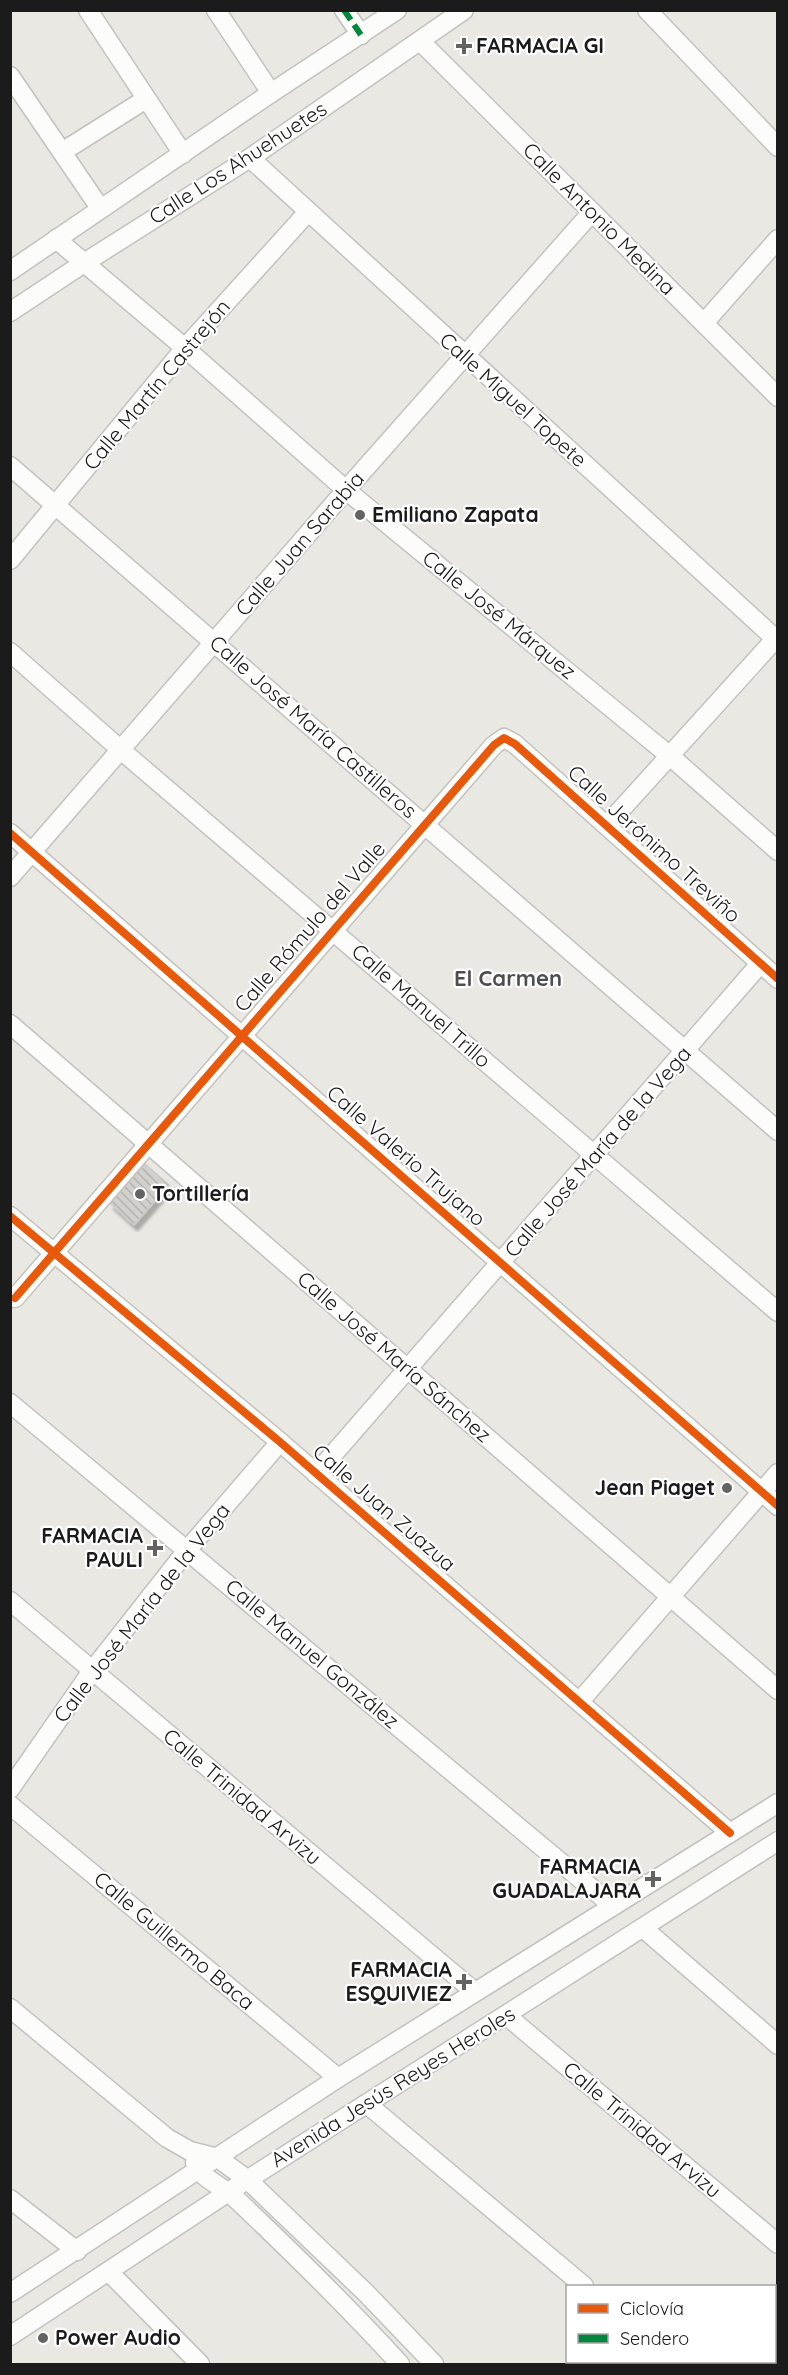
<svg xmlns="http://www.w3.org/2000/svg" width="788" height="2375" font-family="Quicksand,sans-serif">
<defs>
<pattern id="building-back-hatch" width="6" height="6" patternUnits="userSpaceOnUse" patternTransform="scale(1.5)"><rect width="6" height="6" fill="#d2d0cc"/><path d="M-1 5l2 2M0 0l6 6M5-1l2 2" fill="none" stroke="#b4b2af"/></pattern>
<filter id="shadow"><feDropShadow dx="3.5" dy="6" stdDeviation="1.5" flood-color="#0004"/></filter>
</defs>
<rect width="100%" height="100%" fill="#eae8e3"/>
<!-- building -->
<path fill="url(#building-back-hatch)" stroke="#cdc9c4" stroke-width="1.5" filter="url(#shadow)" d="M 145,1164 L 169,1185 L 134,1225 L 110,1203 Z"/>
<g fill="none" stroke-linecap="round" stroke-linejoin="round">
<!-- minor casing -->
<g stroke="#c2c2bf" stroke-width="21">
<g id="minor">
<path d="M 88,10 L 183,154"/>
<path d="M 216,10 L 271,93"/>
<path d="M 344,10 L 361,35"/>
<path d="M 647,10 L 778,147"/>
<path d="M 420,41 L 778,397"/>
<path d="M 10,76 L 100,208"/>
<path d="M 62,152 L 146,99"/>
<path d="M 250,158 L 778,641"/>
<path d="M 56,239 L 185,348 L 346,490 L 670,756 L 778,851"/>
<path d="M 10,271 L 271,93 L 397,10"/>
<path d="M 10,312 L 84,263 L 250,158 L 464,10"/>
<path d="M 704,323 L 778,239"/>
<path d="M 10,466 L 778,1131"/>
<path d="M 10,560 L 185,348 L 307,213"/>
<path d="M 10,652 L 121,750 L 778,1312"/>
<path d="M 607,825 L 778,636"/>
<path d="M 10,833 L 778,1506"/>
<path d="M 10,877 L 346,490 L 592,212"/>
<path d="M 10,1024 L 778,1690"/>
<path d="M 10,1216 L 280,1442 L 730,1833"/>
<path d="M 15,1298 L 494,745 L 504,738 L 515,744 L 778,979"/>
<path d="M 10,1403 L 613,1906"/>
<path d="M 316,1474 L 760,964"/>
<path d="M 10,1601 L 475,1992"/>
<path d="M 580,1701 L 778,1473"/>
<path d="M 10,1789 L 92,1671 L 188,1549 L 280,1442"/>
<path d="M 10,1805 L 338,2078"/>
<path d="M 643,1928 L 778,2045"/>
<path d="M 10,2008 L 167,2138 L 190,2151 L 218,2158 L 248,2180 L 366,2293 L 434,2364"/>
<path d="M 507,2016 L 778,2244"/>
<path d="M 367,2104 L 584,2286"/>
<path d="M 195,2163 C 201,2179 223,2186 235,2198 C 292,2252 347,2306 400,2364"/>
<path d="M 10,2199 L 77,2251"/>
<path d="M 109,2272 L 200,2364"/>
<path d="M 10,2293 L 338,2078 L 778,1803"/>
<path d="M 10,2336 L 236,2187 L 778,1841"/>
<path d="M 673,2362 L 677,2364"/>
</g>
</g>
<!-- minor -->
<use href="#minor" stroke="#fcfcfb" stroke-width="18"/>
<!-- quiet -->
<path stroke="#00873e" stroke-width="6" stroke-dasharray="12 6" stroke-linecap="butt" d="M 344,10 L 361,35"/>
<!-- cycleway casing -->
<g stroke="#fff" stroke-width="11">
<g id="cycleway">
<path d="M 10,833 L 778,1506"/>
<path d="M 10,1216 L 280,1442 L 730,1833"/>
<path d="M 15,1298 L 494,745 L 504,738 L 515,744 L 778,979"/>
</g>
</g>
<!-- cycleway -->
<use href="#cycleway" stroke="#e8590c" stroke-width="8"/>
</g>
<!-- markers -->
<g fill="#636361" stroke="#fff" stroke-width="2">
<path d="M461 37h6v6h6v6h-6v6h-6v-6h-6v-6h6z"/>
<circle cx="360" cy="515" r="6"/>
<circle cx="140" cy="1194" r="6"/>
<circle cx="727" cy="1488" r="6"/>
<path d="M152 1539h6v6h6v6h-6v6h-6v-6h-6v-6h6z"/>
<path d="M650 1870h6v6h6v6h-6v6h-6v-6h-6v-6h6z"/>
<path d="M461 1973h6v6h6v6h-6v6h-6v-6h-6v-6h6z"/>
<circle cx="43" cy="2338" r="6"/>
</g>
<g text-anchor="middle" stroke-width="4.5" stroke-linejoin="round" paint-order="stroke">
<!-- poi labels -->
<g font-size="21" font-weight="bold" fill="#1b1b1b" stroke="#fff" text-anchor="start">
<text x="476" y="53">FARMACIA GI</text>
<text x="372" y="522">Emiliano Zapata</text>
<text x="152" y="1201">Tortillería</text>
<text x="715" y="1495" text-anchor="end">Jean Piaget</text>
<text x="143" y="1543" text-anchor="end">FARMACIA<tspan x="143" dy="24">PAULI</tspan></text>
<text x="641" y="1874" text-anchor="end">FARMACIA<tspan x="641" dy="24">GUADALAJARA</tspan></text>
<text x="452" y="1977" text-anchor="end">FARMACIA<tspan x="452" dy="24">ESQUIVIEZ</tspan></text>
<text x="55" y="2345">Power Audio</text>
</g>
<!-- street labels -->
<g font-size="21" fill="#1b1b1b" stroke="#fff">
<text transform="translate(238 163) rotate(-33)" y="7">Calle Los Ahuehuetes</text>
<text transform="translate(599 219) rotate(45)" y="7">Calle Antonio Medina</text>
<text transform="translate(157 385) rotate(-50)" y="7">Calle Martín Castrejón</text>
<text transform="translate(513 400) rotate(42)" y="7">Calle Miguel Topete</text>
<text transform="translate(300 544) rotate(-49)" y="7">Calle Juan Sarabia</text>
<text transform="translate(499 615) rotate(39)" y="7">Calle José Márquez</text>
<text transform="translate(313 727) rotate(41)" y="7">Calle José María Castilleros</text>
<text transform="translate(654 844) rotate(42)" y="7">Calle Jerónimo Treviño</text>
<text transform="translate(310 927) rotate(-49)" y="7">Calle Rómulo del Valle</text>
<text transform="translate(421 1006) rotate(41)" y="7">Calle Manuel Trillo</text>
<text transform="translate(598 1152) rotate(-49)" y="7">Calle José María de la Vega</text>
<text transform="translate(406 1156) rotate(41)" y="7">Calle Valerio Trujano</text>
<text transform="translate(394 1357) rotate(41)" y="7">Calle José María Sánchez</text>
<text transform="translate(384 1508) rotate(41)" y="7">Calle Juan Zuazua</text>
<text transform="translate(142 1613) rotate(-52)" y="7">Calle José María de la Vega</text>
<text transform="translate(312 1654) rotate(40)" y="7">Calle Manuel González</text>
<text transform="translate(242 1797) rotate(40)" y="7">Calle Trinidad Arvizu</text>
<text transform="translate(174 1941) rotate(40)" y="7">Calle Guillermo Baca</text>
<text transform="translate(393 2087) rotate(-32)" y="7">Avenida Jesús Reyes Heroles</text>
<text transform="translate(642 2130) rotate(40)" y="7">Calle Trinidad Arvizu</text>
</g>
<!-- neighbourhood labels -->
<g font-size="22" font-weight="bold" fill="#4e4e4e" stroke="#fff">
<text x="508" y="986">El Carmen</text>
</g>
</g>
<!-- border -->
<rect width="788" height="2375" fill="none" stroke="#1b1b1b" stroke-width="24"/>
<!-- legend -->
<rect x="566" y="2285" width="210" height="78" fill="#ffffff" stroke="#a4a4a4" stroke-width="1.5"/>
<rect x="578" y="2304" width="30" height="9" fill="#e8590c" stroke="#a4a4a4" stroke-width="1.5"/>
<text x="620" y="2315" font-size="18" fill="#1b1b1b">Ciclovía</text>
<rect x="578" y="2334" width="30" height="9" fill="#00873e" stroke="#a4a4a4" stroke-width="1.5"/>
<text x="620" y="2345" font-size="18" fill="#1b1b1b">Sendero</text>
</svg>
